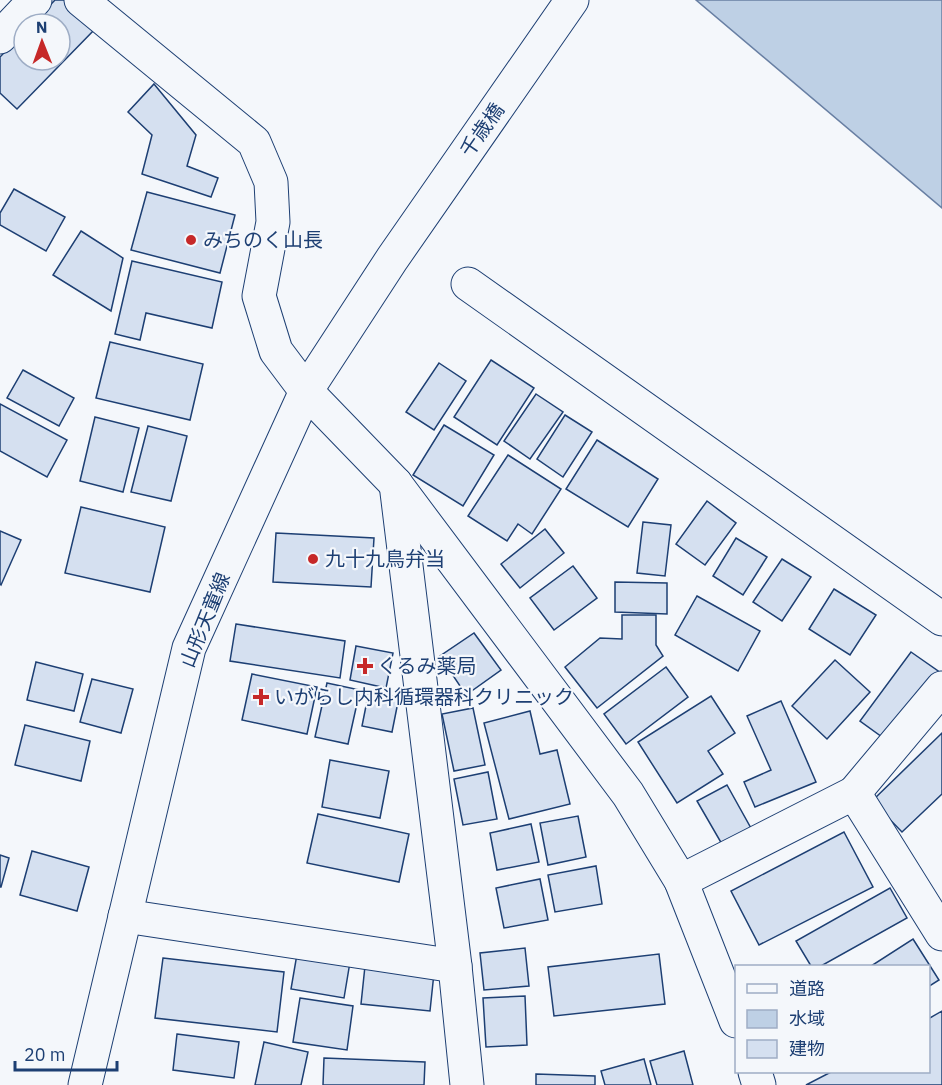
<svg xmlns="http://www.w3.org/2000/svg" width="942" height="1085" font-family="'IBM Plex Sans','Noto Sans JP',sans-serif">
<rect width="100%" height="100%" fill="#f4f7fb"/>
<!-- water -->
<path fill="#bed0e5" stroke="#687fa3" stroke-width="1.5" d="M 696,0 L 942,0 L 942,208 Z"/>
<!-- building -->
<g fill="#d5e0f0" stroke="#1d3f73" stroke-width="1.5">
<path d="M 55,0 L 65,0 L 95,29 L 17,109 L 0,93 L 0,57 L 24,32 L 24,60 L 60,60 L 60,24 L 32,24 Z"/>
<path d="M 154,84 L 196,135 L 187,166 L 218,178 L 211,197 L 142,174 L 152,135 L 128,112 Z"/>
<path d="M 14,189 L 65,217 L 46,251 L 0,225 L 0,213 Z"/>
<path d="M 147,192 L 235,215 L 220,273 L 131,250 Z"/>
<path d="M 81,231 L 123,258 L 111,311 L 53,275 Z"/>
<path d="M 132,261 L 222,282 L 212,328 L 146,313 L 140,340 L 115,334 Z"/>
<path d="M 110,342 L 203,364 L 190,420 L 96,398 Z"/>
<path d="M 491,360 L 534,388 L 497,445 L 454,417 Z"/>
<path d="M 439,363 L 466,381 L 434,430 L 406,412 Z"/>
<path d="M 23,370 L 74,398 L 59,426 L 7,398 Z"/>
<path d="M 536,394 L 563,412 L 530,459 L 504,441 Z"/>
<path d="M 0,404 L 67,440 L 47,477 L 0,451 Z"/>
<path d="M 565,415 L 592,432 L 563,477 L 537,459 Z"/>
<path d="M 95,417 L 139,428 L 123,492 L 80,481 Z"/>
<path d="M 444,425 L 494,455 L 463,506 L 413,475 Z"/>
<path d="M 148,426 L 187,436 L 171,501 L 131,492 Z"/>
<path d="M 597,440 L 658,479 L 628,527 L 566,489 Z"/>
<path d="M 508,455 L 561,489 L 532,534 L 518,524 L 507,541 L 468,516 Z"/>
<path d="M 707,501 L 736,523 L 705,565 L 676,544 Z"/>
<path d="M 81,507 L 165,527 L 150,592 L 65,573 Z"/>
<path d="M 643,522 L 671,525 L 665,576 L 637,573 Z"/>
<path d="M 545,529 L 564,553 L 520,588 L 501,564 Z"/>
<path d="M 0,531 L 21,540 L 1,585 L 0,584 Z"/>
<path d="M 276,533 L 374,538 L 371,587 L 273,582 Z"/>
<path d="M 736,538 L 767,557 L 743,595 L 713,576 Z"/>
<path d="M 782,559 L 811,577 L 782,621 L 753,602 Z"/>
<path d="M 573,566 L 597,598 L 554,630 L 530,598 Z"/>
<path d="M 615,582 L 667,583 L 667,614 L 615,612 Z"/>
<path d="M 834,589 L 876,615 L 850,655 L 809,629 Z"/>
<path d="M 697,596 L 760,631 L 738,671 L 675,635 Z"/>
<path d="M 622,615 L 656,615 L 656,645 L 663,656 L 597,708 L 565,667 L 600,638 L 622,639 Z"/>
<path d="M 236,624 L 345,641 L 340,678 L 230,661 Z"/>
<path d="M 474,633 L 501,670 L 466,695 L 440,656 Z"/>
<path d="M 356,646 L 393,653 L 386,688 L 350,680 Z"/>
<path d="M 911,652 L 941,673 L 889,742 L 860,721 Z"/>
<path d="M 835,660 L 870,692 L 827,739 L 792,706 Z"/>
<path d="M 36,662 L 83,674 L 74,711 L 27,700 Z"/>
<path d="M 666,667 L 688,697 L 626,744 L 604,714 Z"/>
<path d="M 252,674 L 317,687 L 307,734 L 242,720 Z"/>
<path d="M 92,679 L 133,689 L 121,733 L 80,722 Z"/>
<path d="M 327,683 L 360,690 L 348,744 L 315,737 Z"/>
<path d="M 369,691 L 399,697 L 392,732 L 362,726 Z"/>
<path d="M 711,696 L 735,733 L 708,751 L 723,774 L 677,803 L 638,742 Z"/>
<path d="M 781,701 L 816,782 L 755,807 L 744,782 L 771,770 L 747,716 Z"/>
<path d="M 473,708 L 485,765 L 454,771 L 442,714 Z"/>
<path d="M 530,711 L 540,754 L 557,750 L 570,804 L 509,819 L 484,723 Z"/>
<path d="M 25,725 L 90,741 L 81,781 L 15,765 Z"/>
<path d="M 942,733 L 942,794 L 902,832 L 872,801 Z"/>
<path d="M 330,760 L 389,771 L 380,818 L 322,807 Z"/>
<path d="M 488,772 L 497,819 L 463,825 L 454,779 Z"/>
<path d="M 727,785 L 752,830 L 723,846 L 697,801 Z"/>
<path d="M 318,814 L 409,834 L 399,882 L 307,863 Z"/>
<path d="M 578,816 L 586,857 L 548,865 L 540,823 Z"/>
<path d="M 531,824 L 539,862 L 497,870 L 490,833 Z"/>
<path d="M 844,832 L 873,887 L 759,945 L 731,891 Z"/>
<path d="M 32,851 L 89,867 L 77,911 L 20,895 Z"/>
<path d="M 0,855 L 9,858 L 1,887 L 0,887 Z"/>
<path d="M 596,866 L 602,904 L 555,912 L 548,875 Z"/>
<path d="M 540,879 L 548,920 L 504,928 L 496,888 Z"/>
<path d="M 890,888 L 907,918 L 821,966 L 811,966 L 796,941 Z"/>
<path d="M 913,939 L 939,980 L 928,987 L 928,966 L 871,966 Z"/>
<path d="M 525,948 L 529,986 L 484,990 L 480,953 Z"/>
<path d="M 297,954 L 350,962 L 344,998 L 291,989 Z"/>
<path d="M 659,954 L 665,1004 L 554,1016 L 548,967 Z"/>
<path d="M 163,958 L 284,972 L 277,1032 L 155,1018 Z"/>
<path d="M 365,966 L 434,973 L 430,1011 L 361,1004 Z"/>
<path d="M 525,996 L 527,1045 L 486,1047 L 483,998 Z"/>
<path d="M 300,998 L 353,1006 L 347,1050 L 293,1042 Z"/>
<path d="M 942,1011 L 942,1085 L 806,1085 L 831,1072 L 928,1072 L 928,1019 Z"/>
<path d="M 177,1034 L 239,1042 L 234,1078 L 173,1070 Z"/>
<path d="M 264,1042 L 308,1052 L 301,1085 L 255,1085 Z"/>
<path d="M 684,1051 L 693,1085 L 657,1085 L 650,1061 Z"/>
<path d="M 324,1058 L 425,1062 L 424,1085 L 323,1085 Z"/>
<path d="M 644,1059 L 651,1085 L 605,1085 L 601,1071 Z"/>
<path d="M 536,1074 L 595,1076 L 595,1085 L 536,1085 Z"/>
</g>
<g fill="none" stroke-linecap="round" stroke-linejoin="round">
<!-- minor casing -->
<g stroke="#1d3f73" stroke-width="35">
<g id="minor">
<path d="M 81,0 L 254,142 L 271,182 L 273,222 L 259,296 L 276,351 L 306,391 L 395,483 L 628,794 L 681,881 L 736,1021"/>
<path d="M 0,37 L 35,0"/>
<path d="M 468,284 L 942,619"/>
<path d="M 396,484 L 455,966 L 467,1085"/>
<path d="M 854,793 L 942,688"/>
<path d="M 681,881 L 854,793 L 942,934"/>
<path d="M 125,916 L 455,966"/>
<path d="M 755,1072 L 759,1085"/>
</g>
</g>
<!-- major casing -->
<g stroke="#1d3f73" stroke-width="35">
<path id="major" d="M 85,1085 L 189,648 L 306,391 L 392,259 L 572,0"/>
</g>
<!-- minor -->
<use href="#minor" stroke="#f4f7fb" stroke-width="33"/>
<!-- major -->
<use href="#major" stroke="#f4f7fb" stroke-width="33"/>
</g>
<!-- markers -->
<g fill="#c62828" stroke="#f4f7fb" stroke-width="2">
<circle cx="191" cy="240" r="6"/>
<circle cx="313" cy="559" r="6"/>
<path d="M362 657h6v6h6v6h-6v6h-6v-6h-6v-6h6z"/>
<path d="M258 688h6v6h6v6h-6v6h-6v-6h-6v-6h6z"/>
</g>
<g text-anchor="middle" stroke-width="4.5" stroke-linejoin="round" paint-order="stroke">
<!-- street labels -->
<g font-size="20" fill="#1d3f73" stroke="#f4f7fb">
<text transform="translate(482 130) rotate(-55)" y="7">千歳橋</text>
<text transform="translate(205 620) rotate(-68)" y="7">山形天童線</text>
</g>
<!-- poi labels -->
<g font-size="20" fill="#1d3f73" stroke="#f4f7fb" text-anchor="start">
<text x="203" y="247">みちのく山長</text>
<text x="325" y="566">九十九鳥弁当</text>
<text x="377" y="673">くるみ薬局</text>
<text x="274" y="704">いがらし内科循環器科クリニック</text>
</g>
</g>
<!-- legend -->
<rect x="735" y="965" width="195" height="108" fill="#f4f7fb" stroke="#9eadc5" stroke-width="1.5"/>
<rect x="747" y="984" width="30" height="9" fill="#f4f7fb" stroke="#9eadc5" stroke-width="1.5"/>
<text x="789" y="995" font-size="18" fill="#1d3f73">道路</text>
<rect x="747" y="1010" width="30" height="18" fill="#bed0e5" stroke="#9eadc5" stroke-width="1.5"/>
<text x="789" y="1025" font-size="18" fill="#1d3f73">水域</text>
<rect x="747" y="1040" width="30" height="18" fill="#d5e0f0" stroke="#9eadc5" stroke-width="1.5"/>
<text x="789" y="1055" font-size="18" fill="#1d3f73">建物</text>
<!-- north arrow -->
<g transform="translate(42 42) rotate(359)"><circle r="28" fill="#f4f7fb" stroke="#9eadc5" stroke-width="1.5"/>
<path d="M0-4.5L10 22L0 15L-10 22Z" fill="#c62828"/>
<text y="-9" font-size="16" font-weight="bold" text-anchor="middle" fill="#1d3f73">N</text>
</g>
<!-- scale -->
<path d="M15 1061v9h102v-9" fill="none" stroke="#1d3f73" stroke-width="3"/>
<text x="24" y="1061" font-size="18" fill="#1d3f73" stroke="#f4f7fb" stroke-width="4.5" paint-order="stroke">20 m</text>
</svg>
